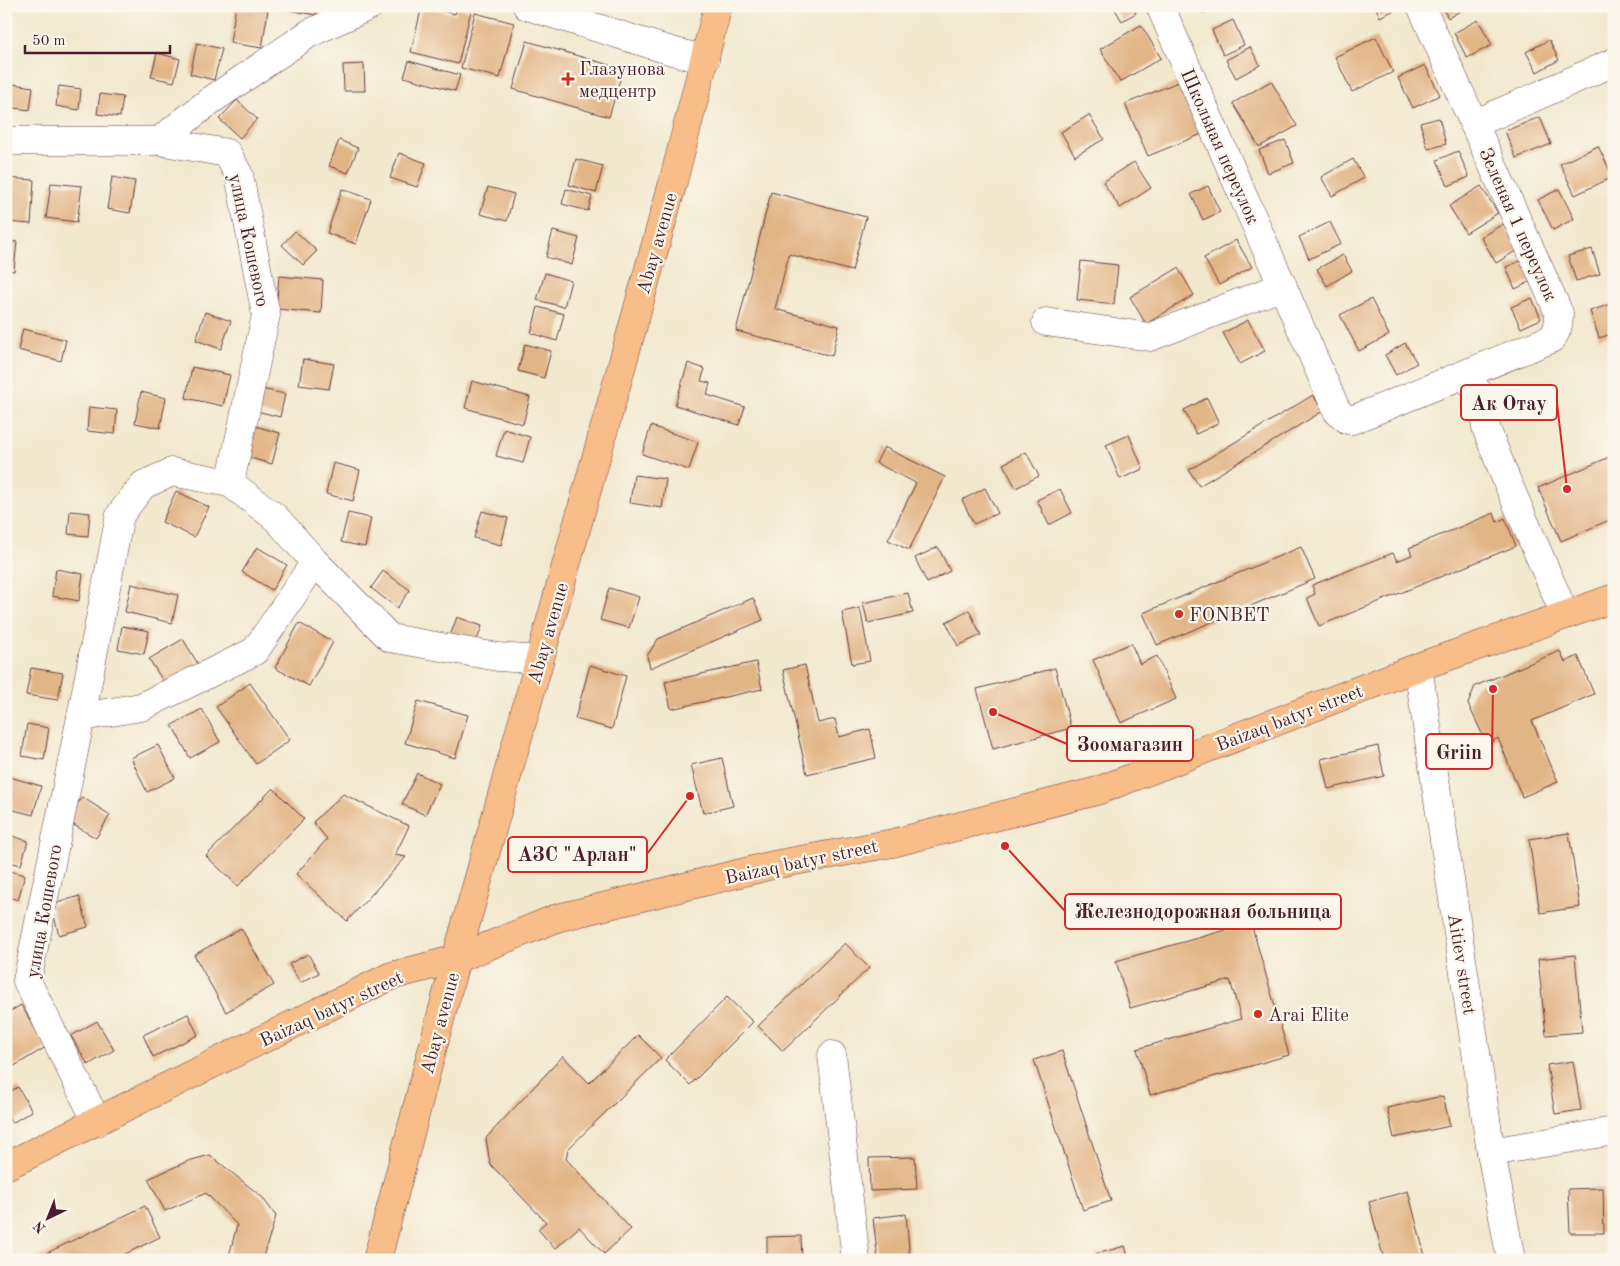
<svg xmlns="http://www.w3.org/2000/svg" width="1620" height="1266" font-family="'Old Standard TT',serif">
<rect width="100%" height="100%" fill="#fbf7ec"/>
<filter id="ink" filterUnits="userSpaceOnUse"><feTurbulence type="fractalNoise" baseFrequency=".02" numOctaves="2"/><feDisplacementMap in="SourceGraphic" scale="10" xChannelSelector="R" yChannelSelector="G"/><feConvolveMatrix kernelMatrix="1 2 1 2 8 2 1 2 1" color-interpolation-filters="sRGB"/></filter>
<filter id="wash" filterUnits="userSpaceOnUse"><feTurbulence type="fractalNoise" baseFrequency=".0096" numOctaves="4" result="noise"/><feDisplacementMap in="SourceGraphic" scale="20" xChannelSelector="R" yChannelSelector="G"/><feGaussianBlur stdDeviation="1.12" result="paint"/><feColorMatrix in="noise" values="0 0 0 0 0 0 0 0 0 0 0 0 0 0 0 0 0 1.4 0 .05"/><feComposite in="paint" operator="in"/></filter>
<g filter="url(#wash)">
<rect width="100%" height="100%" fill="#f2e8ce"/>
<g id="blocks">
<!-- building -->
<g fill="#e2b587">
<path d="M 236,6 L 268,10 L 262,48 L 230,43 Z"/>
<path d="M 289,6 L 317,6 L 316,15 L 288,10 Z"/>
<path d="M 422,6 L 455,14 L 457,7 L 471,11 L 458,64 L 411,52 Z"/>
<path d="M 1113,6 L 1132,6 L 1136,13 L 1122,21 Z"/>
<path d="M 1201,6 L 1221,6 L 1203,13 Z"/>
<path d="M 1375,6 L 1399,6 L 1399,8 L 1380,17 Z"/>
<path d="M 1442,6 L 1469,6 L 1448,18 Z"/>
<path d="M 475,13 L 514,23 L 500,78 L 461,68 Z"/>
<path d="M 1233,20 L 1244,45 L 1223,55 L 1212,30 Z"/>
<path d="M 1478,20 L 1492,45 L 1467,58 L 1454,33 Z"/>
<path d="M 1141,25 L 1161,58 L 1120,82 L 1100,49 Z"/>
<path d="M 1376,37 L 1393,72 L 1352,92 L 1335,57 Z"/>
<path d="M 1549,40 L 1559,60 L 1537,72 L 1526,52 Z"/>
<path d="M 527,41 L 623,69 L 609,117 L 513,89 Z"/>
<path d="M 197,43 L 222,49 L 214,80 L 190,74 Z"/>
<path d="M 1250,47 L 1260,65 L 1236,78 L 1226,60 Z"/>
<path d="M 157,53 L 180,59 L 174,82 L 151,77 Z"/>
<path d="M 409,61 L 460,75 L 455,91 L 404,77 Z"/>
<path d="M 364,64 L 365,91 L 344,91 L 343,65 Z"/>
<path d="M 1425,65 L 1440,95 L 1413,108 L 1398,78 Z"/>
<path d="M 1271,81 L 1297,126 L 1259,147 L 1233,103 Z"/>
<path d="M 1178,82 L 1202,134 L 1148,156 L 1125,104 Z"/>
<path d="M 6,83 L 33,87 L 30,110 L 6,107 Z"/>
<path d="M 59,86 L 81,89 L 79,110 L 56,106 Z"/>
<path d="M 100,94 L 123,97 L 120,117 L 97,114 Z"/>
<path d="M 237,100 L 257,119 L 240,138 L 219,119 Z"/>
<path d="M 1089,115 L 1104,139 L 1075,156 L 1061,132 Z"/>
<path d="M 1540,117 L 1551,144 L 1516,158 L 1505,131 Z"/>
<path d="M 1439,118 L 1446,144 L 1428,149 L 1420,123 Z"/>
<path d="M 339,140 L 358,148 L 348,173 L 329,166 Z"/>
<path d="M 1285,140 L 1294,163 L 1268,173 L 1259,150 Z"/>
<path d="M 1598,146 L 1613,177 L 1575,195 L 1560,164 Z"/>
<path d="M 1458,151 L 1469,177 L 1448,186 L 1437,160 Z"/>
<path d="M 399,153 L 426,163 L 417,187 L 390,178 Z"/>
<path d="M 576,159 L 603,166 L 596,193 L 569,185 Z"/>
<path d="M 1353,159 L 1364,178 L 1332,196 L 1321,177 Z"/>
<path d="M 1134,162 L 1151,188 L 1120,208 L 1103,182 Z"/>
<path d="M 112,177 L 135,181 L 130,213 L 107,209 Z"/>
<path d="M 6,178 L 34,180 L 31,224 L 6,222 Z"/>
<path d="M 51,183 L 82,186 L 77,222 L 46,218 Z"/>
<path d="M 1208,186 L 1220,212 L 1203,220 L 1191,194 Z"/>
<path d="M 1481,186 L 1498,213 L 1466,233 L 1449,206 Z"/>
<path d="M 488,187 L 514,194 L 507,221 L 480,214 Z"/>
<path d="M 342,189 L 371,199 L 356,244 L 327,233 Z"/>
<path d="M 566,189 L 592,196 L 588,211 L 562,204 Z"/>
<path d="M 1559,189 L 1574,219 L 1553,230 L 1538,200 Z"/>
<path d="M 771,192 L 866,217 L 852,271 L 789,254 L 775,309 L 839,326 L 832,356 L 736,331 Z"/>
<path d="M 1330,222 L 1341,244 L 1309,259 L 1299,237 Z"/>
<path d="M 1503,224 L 1519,249 L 1496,263 L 1481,237 Z"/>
<path d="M 295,231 L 317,251 L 303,265 L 282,245 Z"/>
<path d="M 553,231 L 579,238 L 572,265 L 546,257 Z"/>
<path d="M 1236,240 L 1252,267 L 1219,285 L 1204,258 Z"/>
<path d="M 6,241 L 17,242 L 14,271 L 6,270 Z"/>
<path d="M 1592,249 L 1600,274 L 1576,281 L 1568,256 Z"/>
<path d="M 1343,255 L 1352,271 L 1327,286 L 1317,269 Z"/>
<path d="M 1527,258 L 1536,279 L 1515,289 L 1506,267 Z"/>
<path d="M 1081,261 L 1118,265 L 1114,304 L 1077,300 Z"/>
<path d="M 1178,268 L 1194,295 L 1146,324 L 1130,297 Z"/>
<path d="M 545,273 L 571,281 L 564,307 L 537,300 Z"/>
<path d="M 279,276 L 323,280 L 321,313 L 276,309 Z"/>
<path d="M 1532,298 L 1541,319 L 1521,328 L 1511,307 Z"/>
<path d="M 1371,299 L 1389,335 L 1359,351 L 1340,315 Z"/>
<path d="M 1614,303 L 1614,333 L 1599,338 L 1590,311 Z"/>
<path d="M 538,307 L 564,314 L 557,341 L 531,333 Z"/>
<path d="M 205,312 L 231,321 L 221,349 L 196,340 Z"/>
<path d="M 1248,320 L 1265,351 L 1240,364 L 1223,333 Z"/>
<path d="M 23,329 L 66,340 L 61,361 L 18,350 Z"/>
<path d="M 1405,343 L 1417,363 L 1396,375 L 1385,355 Z"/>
<path d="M 525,344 L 551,351 L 544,378 L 518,371 Z"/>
<path d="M 303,359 L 334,364 L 329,389 L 299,385 Z"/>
<path d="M 688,363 L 705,369 L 701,381 L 710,383 L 707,395 L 745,407 L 739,425 L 675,405 Z"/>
<path d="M 192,367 L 230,375 L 223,406 L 186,398 Z"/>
<path d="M 472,381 L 530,397 L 523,424 L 465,408 Z"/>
<path d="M 262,389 L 285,394 L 280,417 L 257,411 Z"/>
<path d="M 141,392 L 166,398 L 160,428 L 135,423 Z"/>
<path d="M 1313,395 L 1323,411 L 1199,486 L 1189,470 Z"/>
<path d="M 1207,398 L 1219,423 L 1196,434 L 1184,410 Z"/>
<path d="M 89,407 L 117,410 L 115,434 L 87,431 Z"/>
<path d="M 251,425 L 280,433 L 272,464 L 243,456 Z"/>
<path d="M 651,426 L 698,442 L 689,470 L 642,454 Z"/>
<path d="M 504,429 L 530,437 L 523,463 L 496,456 Z"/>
<path d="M 1129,435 L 1143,469 L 1120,479 L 1106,445 Z"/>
<path d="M 884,447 L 945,477 L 909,550 L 888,540 L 916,483 L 876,463 Z"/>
<path d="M 1026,452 L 1039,476 L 1016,488 L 1003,464 Z"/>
<path d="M 1614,455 L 1614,518 L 1561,541 L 1538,488 Z"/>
<path d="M 333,463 L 360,470 L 353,501 L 326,494 Z"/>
<path d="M 634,475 L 666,479 L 662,508 L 630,503 Z"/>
<path d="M 985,488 L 998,513 L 974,524 L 962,500 Z"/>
<path d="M 1060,489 L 1072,513 L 1049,525 L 1037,500 Z"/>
<path d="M 176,491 L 209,507 L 194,537 L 162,522 Z"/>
<path d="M 70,511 L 90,513 L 88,536 L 68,534 Z"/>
<path d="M 482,511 L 508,518 L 501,545 L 474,538 Z"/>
<path d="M 348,513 L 371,518 L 365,547 L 341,542 Z"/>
<path d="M 1494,513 L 1497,522 L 1505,518 L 1516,546 L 1319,626 L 1307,598 L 1315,594 L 1312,585 L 1393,553 L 1397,561 L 1412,555 L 1409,548 Z"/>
<path d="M 257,547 L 287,565 L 272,590 L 242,572 Z"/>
<path d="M 938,547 L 950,571 L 927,583 L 915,558 Z"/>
<path d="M 1301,547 L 1315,579 L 1157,645 L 1143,613 Z"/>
<path d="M 56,569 L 83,574 L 79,601 L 52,596 Z"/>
<path d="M 383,571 L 410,590 L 397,608 L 371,588 Z"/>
<path d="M 131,584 L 178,595 L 172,623 L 125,612 Z"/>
<path d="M 609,588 L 639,597 L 629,628 L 600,620 Z"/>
<path d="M 908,593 L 913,613 L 868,623 L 863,603 Z"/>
<path d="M 753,598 L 763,620 L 650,668 L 647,656 L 658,639 Z"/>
<path d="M 860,608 L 870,661 L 852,664 L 842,612 Z"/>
<path d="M 969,610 L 981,635 L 958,646 L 946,622 Z"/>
<path d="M 457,617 L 482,626 L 474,649 L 449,639 Z"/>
<path d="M 299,623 L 333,642 L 309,686 L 275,668 Z"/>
<path d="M 122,626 L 149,631 L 144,654 L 118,649 Z"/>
<path d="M 183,639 L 198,664 L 165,684 L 149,659 Z"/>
<path d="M 1131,643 L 1140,664 L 1157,656 L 1176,699 L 1121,723 L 1093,660 Z"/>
<path d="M 1560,651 L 1565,662 L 1578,656 L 1594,694 L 1532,721 L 1558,782 L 1522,797 L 1498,738 L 1487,744 L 1468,704 L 1475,686 Z"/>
<path d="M 756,662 L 762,689 L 671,709 L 665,682 Z"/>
<path d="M 590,665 L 626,676 L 612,729 L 575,719 Z"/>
<path d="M 805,665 L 818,723 L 835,719 L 839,737 L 870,729 L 876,758 L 807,774 L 783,670 Z"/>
<path d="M 31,668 L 63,673 L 58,700 L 26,695 Z"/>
<path d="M 1055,668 L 1071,728 L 993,749 L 977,689 Z"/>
<path d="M 250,683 L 290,740 L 256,764 L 216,707 Z"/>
<path d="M 418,701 L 468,715 L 455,758 L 405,743 Z"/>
<path d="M 202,709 L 220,742 L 190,758 L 172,725 Z"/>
<path d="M 27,724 L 49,728 L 44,760 L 22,756 Z"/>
<path d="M 158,745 L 175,778 L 147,792 L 131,758 Z"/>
<path d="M 1378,746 L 1384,776 L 1328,789 L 1321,759 Z"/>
<path d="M 722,758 L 733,806 L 703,813 L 691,765 Z"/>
<path d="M 417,773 L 440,784 L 425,815 L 402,804 Z"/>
<path d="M 6,776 L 41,786 L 33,815 L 6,808 Z"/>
<path d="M 273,788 L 304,819 L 238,886 L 206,856 Z"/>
<path d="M 343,794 L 409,826 L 395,855 L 406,857 L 347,921 L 296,874 L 327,839 L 313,822 Z"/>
<path d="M 82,797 L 110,815 L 96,838 L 67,821 Z"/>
<path d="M 1569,833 L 1580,907 L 1540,913 L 1529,839 Z"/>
<path d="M 6,834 L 28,841 L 21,865 L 6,861 Z"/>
<path d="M 6,870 L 25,875 L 18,900 L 6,896 Z"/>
<path d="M 79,896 L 88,927 L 59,935 L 51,905 Z"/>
<path d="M 1251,923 L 1289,1055 L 1150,1095 L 1137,1049 L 1241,1019 L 1230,980 L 1130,1008 L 1116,961 Z"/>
<path d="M 241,928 L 274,985 L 226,1012 L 194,955 Z"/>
<path d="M 845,943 L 869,968 L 783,1051 L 758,1026 Z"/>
<path d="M 308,954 L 319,973 L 300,983 L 289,964 Z"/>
<path d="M 1575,955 L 1582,1032 L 1546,1035 L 1538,959 Z"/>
<path d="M 727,997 L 753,1022 L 690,1085 L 665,1060 Z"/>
<path d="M 21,1005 L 46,1047 L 6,1071 L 6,1014 Z"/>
<path d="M 188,1014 L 198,1035 L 153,1057 L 143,1035 Z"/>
<path d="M 97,1021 L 114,1050 L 88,1065 L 71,1036 Z"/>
<path d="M 638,1035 L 661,1058 L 568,1149 L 566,1159 L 631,1229 L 604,1254 L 579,1227 L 555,1249 L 538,1229 L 546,1222 L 490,1164 L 486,1138 L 563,1056 L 589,1083 Z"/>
<path d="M 1062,1051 L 1111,1201 L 1083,1210 L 1034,1060 Z"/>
<path d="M 1573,1061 L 1581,1110 L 1555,1114 L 1547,1065 Z"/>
<path d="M 18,1087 L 32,1111 L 12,1123 L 6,1114 L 6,1094 Z"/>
<path d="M 1443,1096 L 1450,1126 L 1394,1138 L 1387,1108 Z"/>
<path d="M 210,1155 L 262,1197 L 276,1216 L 262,1260 L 228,1260 L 237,1225 L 206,1193 L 165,1211 L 148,1179 L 188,1161 Z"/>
<path d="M 915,1157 L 917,1189 L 870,1191 L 869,1158 Z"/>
<path d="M 1603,1188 L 1604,1233 L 1570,1233 L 1568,1189 Z"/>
<path d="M 1408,1191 L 1426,1260 L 1384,1260 L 1369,1202 Z"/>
<path d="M 145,1206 L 160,1237 L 113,1260 L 32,1260 Z"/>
<path d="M 906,1214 L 910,1260 L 878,1260 L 873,1218 Z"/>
<path d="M 801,1236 L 802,1260 L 767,1260 L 767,1237 Z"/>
<path d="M 1125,1246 L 1129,1260 L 1097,1260 L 1096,1254 Z"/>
</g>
</g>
</g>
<g filter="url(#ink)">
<use href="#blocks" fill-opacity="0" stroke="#633d43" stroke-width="1"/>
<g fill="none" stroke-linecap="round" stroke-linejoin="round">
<!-- minor casing -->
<g stroke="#633d43" stroke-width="29">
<g id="minor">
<path d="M 527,6 L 665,49 L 705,60"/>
<path d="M 1160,6 L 1337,411 L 1348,420 L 1352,420 L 1551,339 C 1558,331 1559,323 1559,313 L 1421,6"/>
<path d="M 1474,124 L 1614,62"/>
<path d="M 6,141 L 159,141"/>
<path d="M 1046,322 L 1150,337 L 1283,286"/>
<path d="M 1465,375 L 1482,397 L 1485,409 L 1486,428 L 1506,479 L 1565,615"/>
<path d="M 230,483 L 266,315 L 239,175 L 227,153 L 159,141 L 210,101 L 310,33 L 369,6"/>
<path d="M 1418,667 L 1491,1152 L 1511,1260"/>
<path d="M 81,717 L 141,707 L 255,651 L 315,562"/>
<path d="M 832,1055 L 856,1260"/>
<path d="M 97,1122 L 27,981 L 81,717 L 120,515 L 143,485 L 172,472 L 230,483 L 276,518 L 315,562 L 390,638 L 498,657 L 539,660"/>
<path d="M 1491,1152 L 1614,1131"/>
</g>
</g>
<!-- major casing -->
<g stroke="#633d43" stroke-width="29">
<g id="major">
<path d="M 6,1166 L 391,976 L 456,959 L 557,918 L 773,865 L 893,843 L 1097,791 L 1418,667 L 1614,598"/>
<path d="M 377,1260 L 456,959 L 672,186 L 718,6"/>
</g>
</g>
<!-- minor -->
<use href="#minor" stroke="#fff" stroke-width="28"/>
<!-- major -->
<use href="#major" stroke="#f8bd88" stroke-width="28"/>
</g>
</g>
<!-- markers -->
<g fill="#c8321e" stroke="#fbf7ec" stroke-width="2">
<path d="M565.5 71.5h5v5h5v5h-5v5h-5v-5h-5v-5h5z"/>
<circle cx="1179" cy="614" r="5"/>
<circle cx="1258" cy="1014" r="5"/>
</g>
<g text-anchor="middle" stroke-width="4.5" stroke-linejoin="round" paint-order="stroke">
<!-- poi labels -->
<g font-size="19" fill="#4a1f2b" stroke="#fbf7ec" text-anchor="start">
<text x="579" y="75">Глазунова<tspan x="579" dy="22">медцентр</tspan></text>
<text x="1189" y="621">FONBET</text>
<text x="1268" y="1021">Arai Elite</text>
</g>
<!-- street labels -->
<g font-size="19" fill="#4a1f2b" stroke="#fbf7ec">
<text transform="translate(1221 146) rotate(66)" y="7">Школьная переулок</text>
<text transform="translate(1519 224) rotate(66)" y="7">Зеленая 1 переулок</text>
<text transform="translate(250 240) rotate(78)" y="7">улица Кошевого</text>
<text transform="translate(656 243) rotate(-74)" y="7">Abay avenue</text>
<text transform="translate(547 633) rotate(-74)" y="7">Abay avenue</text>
<text transform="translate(1289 717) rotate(-21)" y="7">Baizaq batyr street</text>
<text transform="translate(801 861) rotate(-12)" y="7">Baizaq batyr street</text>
<text transform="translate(43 911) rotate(-80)" y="7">улица Кошевого</text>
<text transform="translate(1463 964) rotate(81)" y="7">Aitiev street</text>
<text transform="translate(331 1008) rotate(-25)" y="7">Baizaq batyr street</text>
<text transform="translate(439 1023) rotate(-75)" y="7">Abay avenue</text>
</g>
</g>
<!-- callouts -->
<path fill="none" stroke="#d62828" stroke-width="2" d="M1567 489L1557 403M993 712L1067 744M1493 689L1492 752M690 796L647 854M1005 846L1065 911"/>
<g fill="#d62828" stroke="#fbf7ec" stroke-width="2">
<circle cx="1567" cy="489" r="5"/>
<circle cx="993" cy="712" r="5"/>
<circle cx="1493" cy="689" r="5"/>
<circle cx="690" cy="796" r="5"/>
<circle cx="1005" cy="846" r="5"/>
</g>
<g fill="#fbf7ec" stroke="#d62828" stroke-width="2">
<rect x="1461" y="385" width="96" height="35" rx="5"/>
<rect x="1067" y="726" width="126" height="35" rx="5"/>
<rect x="1426" y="734" width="66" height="35" rx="5"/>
<rect x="508" y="837" width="139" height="35" rx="5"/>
<rect x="1065" y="894" width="276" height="35" rx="5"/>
</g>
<g font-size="20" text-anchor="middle" font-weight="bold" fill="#4a1f2b">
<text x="1509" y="410">Ак Отау</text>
<text x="1130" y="751">Зоомагазин</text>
<text x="1459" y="759">Griin</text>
<text x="577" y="861">АЗС "Арлан"</text>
<text x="1203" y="918">Железнодорожная больница</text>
</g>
<!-- margin -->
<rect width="1620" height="1266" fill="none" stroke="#fbf7ec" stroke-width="25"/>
<!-- north arrow -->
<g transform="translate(48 1218) rotate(223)" stroke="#fbf7ec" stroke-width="4" paint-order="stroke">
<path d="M0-4L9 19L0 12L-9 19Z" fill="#4a1f2b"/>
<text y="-8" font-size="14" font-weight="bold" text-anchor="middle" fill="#4a1f2b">N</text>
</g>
<!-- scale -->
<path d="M25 45v8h145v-8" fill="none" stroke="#4a1f2b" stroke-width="2.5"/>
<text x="32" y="45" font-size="15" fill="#4a1f2b" stroke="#fbf7ec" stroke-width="4" paint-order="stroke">50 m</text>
</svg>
